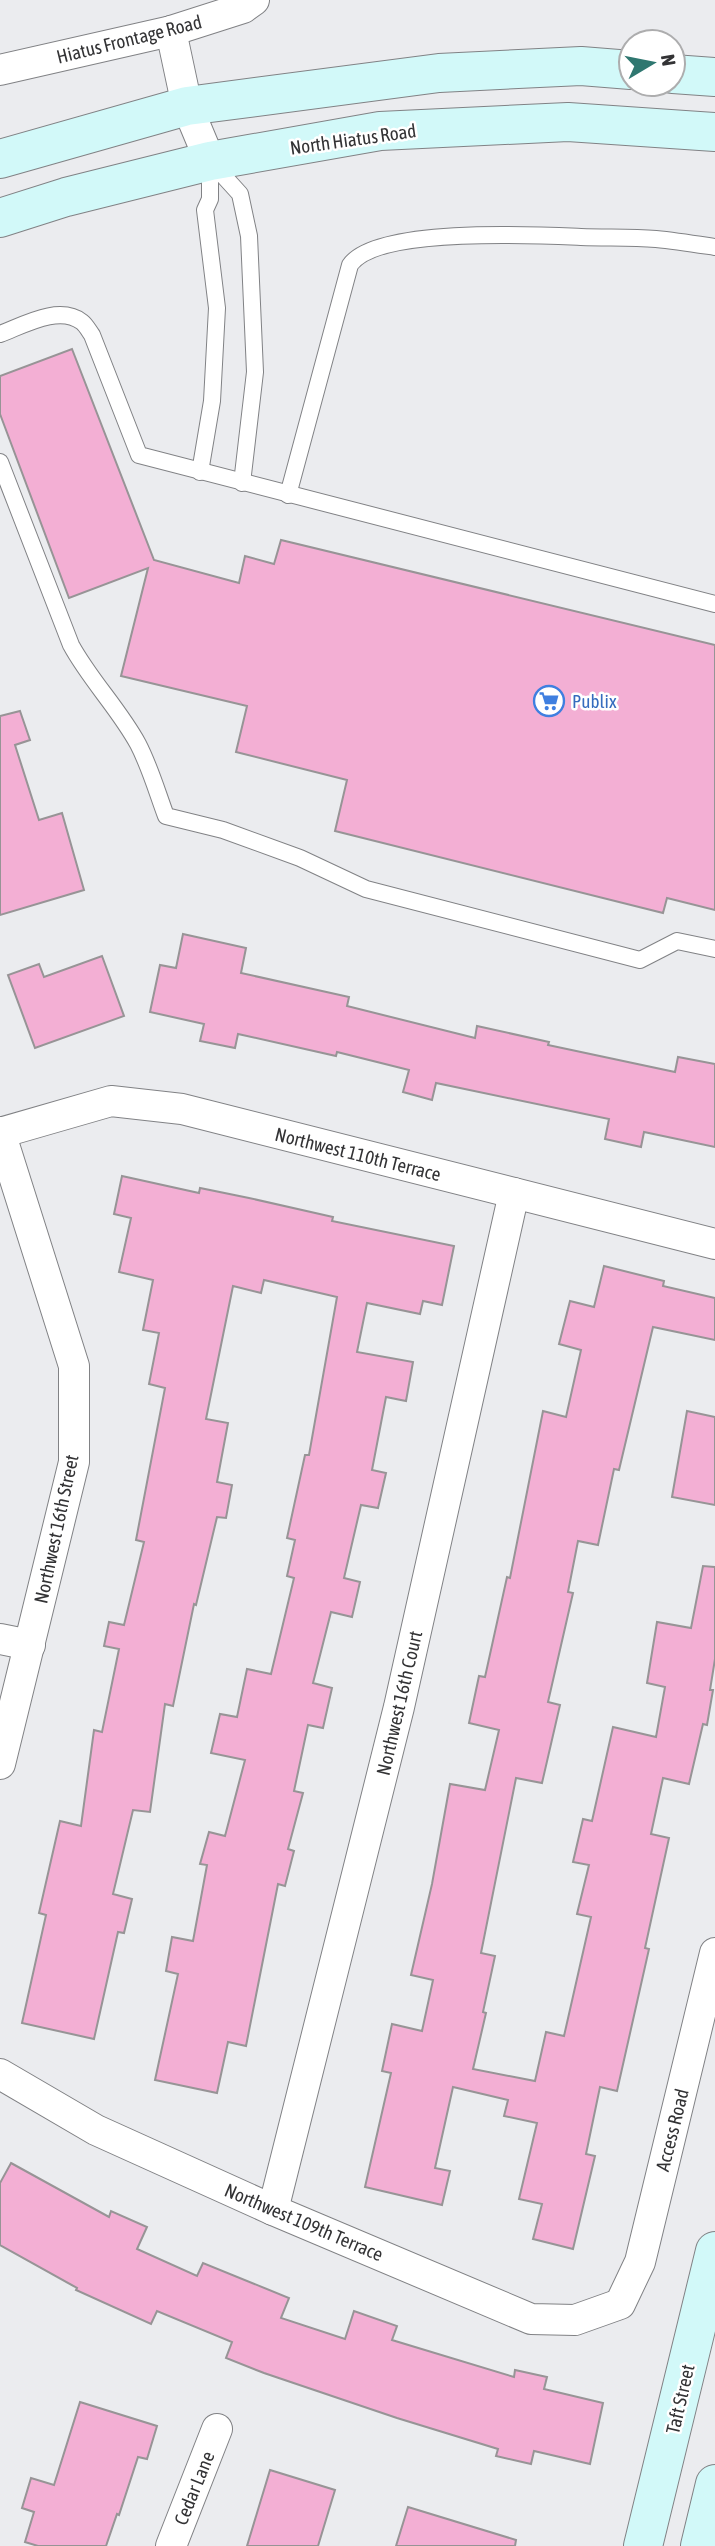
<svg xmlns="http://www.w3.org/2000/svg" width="715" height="2546" font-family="'Asap Condensed',sans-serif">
<rect width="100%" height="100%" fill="#ebecef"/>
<!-- building -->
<g fill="#f3afd4" stroke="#979496" stroke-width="2">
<path d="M 72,349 L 154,560 L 239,583 L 245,556 L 274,564 L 281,540 L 715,645 L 715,910 L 667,898 L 663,913 L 335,831 L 347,780 L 236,752 L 247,706 L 121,676 L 148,568 L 69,598 L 0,414 L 0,376 Z"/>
<path d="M 20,711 L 30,740 L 15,745 L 39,820 L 62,813 L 84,890 L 0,915 L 0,716 Z"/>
<path d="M 183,934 L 246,948 L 241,973 L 349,997 L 347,1006 L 475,1038 L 477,1026 L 549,1042 L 548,1045 L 675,1072 L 678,1057 L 715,1064 L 715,1147 L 644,1132 L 641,1147 L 605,1139 L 609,1119 L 436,1083 L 432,1100 L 403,1092 L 409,1070 L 337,1052 L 336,1056 L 238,1034 L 235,1048 L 200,1041 L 204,1024 L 150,1012 L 160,965 L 176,968 Z"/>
<path d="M 102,956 L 124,1016 L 35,1048 L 8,975 L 39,964 L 44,977 Z"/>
<path d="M 122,1176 L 199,1193 L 200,1188 L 249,1198 L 333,1217 L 332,1221 L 454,1246 L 442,1305 L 423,1301 L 420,1314 L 367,1303 L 357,1352 L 413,1362 L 406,1401 L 386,1397 L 372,1470 L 386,1473 L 378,1508 L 361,1505 L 344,1578 L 360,1582 L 352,1617 L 331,1612 L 313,1683 L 332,1688 L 323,1728 L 308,1725 L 294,1791 L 303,1793 L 288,1849 L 294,1851 L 285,1886 L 278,1884 L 246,2046 L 228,2042 L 217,2093 L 155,2080 L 178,1974 L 166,1971 L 172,1937 L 193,1941 L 207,1865 L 200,1864 L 209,1832 L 225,1836 L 245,1760 L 211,1753 L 220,1714 L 237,1717 L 247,1669 L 271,1674 L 294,1578 L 287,1576 L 295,1540 L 287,1538 L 305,1455 L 309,1455 L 337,1297 L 264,1280 L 261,1293 L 233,1286 L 206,1419 L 228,1423 L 217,1482 L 232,1485 L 226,1518 L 217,1517 L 196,1605 L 194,1604 L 173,1706 L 165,1704 L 150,1812 L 133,1810 L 113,1894 L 132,1899 L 124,1933 L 118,1932 L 94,2039 L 22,2023 L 46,1915 L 39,1913 L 60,1821 L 81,1826 L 94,1730 L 102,1732 L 119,1649 L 104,1646 L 109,1622 L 124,1625 L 144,1542 L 136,1540 L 165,1388 L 149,1384 L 159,1333 L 143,1330 L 153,1280 L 119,1272 L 131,1218 L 114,1214 Z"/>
<path d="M 604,1266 L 664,1281 L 663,1286 L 715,1298 L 715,1340 L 653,1327 L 619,1470 L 614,1469 L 598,1545 L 578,1541 L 568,1592 L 573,1593 L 548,1702 L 560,1705 L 542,1783 L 516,1778 L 481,1953 L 495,1956 L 483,2012 L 486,2013 L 473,2069 L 535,2081 L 546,2032 L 564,2036 L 591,1917 L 577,1914 L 589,1865 L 573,1862 L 583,1819 L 592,1821 L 613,1727 L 656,1737 L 665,1687 L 647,1683 L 657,1622 L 691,1628 L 703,1566 L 715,1567 L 715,1659 L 710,1690 L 713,1690 L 707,1725 L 703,1724 L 689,1784 L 663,1778 L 651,1834 L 669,1838 L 645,1948 L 649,1949 L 617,2091 L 600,2087 L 586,2154 L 595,2156 L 573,2249 L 533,2239 L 542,2204 L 519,2199 L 537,2123 L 504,2116 L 508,2100 L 453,2087 L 435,2168 L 450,2171 L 442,2205 L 365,2187 L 391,2073 L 382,2071 L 392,2024 L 422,2031 L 433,1980 L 411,1975 L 432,1884 L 450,1784 L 485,1790 L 499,1730 L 469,1723 L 479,1676 L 485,1677 L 507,1577 L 510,1578 L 543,1411 L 566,1417 L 581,1350 L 559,1344 L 570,1301 L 594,1307 Z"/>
<path d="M 687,1411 L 715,1417 L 715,1505 L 672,1497 Z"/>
<path d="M 11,2163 L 109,2217 L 111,2211 L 147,2227 L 137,2249 L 197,2276 L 203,2263 L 289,2298 L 281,2318 L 345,2339 L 354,2311 L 397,2326 L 392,2340 L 514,2377 L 515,2370 L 547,2377 L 544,2389 L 603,2403 L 590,2464 L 534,2451 L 531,2464 L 496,2456 L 498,2449 L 397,2418 L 264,2373 L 226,2358 L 232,2342 L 157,2311 L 151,2324 L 76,2290 L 77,2288 L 0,2245 L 0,2183 Z"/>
<path d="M 80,2402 L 157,2426 L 147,2459 L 138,2457 L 119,2515 L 117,2514 L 106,2546 L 38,2546 L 25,2542 L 34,2512 L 22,2508 L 31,2478 L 54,2485 Z"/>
<path d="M 270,2470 L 335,2490 L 318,2546 L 247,2546 Z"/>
<path d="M 408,2507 L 516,2540 L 515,2546 L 396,2546 Z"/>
</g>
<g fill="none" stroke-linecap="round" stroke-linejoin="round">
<!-- lane casing -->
<g stroke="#818285" stroke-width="18">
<g id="lane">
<path d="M 0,334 C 22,326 59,304 82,322 C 86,325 89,331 92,335 L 139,455 L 715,604"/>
<path d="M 0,462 L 71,645 C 90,680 119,709 138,744 C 150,767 157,792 166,816 L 223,830 L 300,858 L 366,889 L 640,960 L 677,941 L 715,949"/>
<path d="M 200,472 L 212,401 L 217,308 L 205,210 L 210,199 L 210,161 L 240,194 L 249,236 L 255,372 L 242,483"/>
<path d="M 288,495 L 350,265 C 376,227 535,235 581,237 C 606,238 631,237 656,239 C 676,241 695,244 715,247"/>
</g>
</g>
<!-- street casing -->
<g stroke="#818285" stroke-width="32">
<g id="street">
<path d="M 171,31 L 187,106 L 210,161"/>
<path d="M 0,70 L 171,31 L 243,8 L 254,0"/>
<path d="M 0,1132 L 74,1366 L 74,1462 L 0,1764"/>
<path d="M 0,1133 L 111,1101 L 182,1109 L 715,1244"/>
<path d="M 0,1639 L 30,1645"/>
<path d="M 0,2074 L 96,2130 L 273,2210 L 531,2319 L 575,2320 L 620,2304 L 640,2262 L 715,1953"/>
<path d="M 273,2210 L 399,1707 L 514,1193"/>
<path d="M 171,2546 L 217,2429"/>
</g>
</g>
<!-- secondary casing -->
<g stroke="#818285" stroke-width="40">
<g id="secondary">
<path d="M 673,74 L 715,77"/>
<path d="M 0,159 L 187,106 L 439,73 L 581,66 L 631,70"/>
<path d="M 0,218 L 66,197 L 210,161 L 380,131 L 568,122 L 715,132"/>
<path d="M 643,2546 L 715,2251"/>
<path d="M 700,2546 L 715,2484"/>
</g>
</g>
<!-- lane -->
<use href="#lane" stroke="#fff" stroke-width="16"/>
<!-- street -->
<use href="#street" stroke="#fff" stroke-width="30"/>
<!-- secondary -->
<use href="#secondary" stroke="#d2f9f9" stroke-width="38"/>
</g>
<!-- icons -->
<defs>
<g id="supermarket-ring" transform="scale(1.575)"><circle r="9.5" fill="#fff" stroke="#3f7fe0" stroke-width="1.5"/><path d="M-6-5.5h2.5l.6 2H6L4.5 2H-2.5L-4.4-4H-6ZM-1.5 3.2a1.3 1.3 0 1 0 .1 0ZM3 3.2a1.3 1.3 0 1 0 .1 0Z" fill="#3f7fe0"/></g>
</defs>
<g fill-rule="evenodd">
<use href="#supermarket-ring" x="549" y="701"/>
</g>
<g text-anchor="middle" stroke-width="5" stroke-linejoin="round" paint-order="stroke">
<!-- street labels -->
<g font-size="19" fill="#333335" stroke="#fff">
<text transform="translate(129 39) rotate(-14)" y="7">Hiatus Frontage Road</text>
<text transform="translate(353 139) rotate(-8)" y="7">North Hiatus Road</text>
<text transform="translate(358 1154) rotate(14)" y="7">Northwest 110th Terrace</text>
<text transform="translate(56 1529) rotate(-78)" y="7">Northwest 16th Street</text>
<text transform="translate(399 1703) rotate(-77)" y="7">Northwest 16th Court</text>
<text transform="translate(672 2130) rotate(-76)" y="7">Access Road</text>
<text transform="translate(304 2222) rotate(23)" y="7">Northwest 109th Terrace</text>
<text transform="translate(680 2399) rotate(-77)" y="7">Taft Street</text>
<text transform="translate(194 2488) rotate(-68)" y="7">Cedar Lane</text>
</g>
<!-- shop labels -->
<g font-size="19" fill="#366cbe" stroke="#fff" text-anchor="start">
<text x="572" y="708">Publix</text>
</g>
</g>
<!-- north arrow -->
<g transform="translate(652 63) rotate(80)"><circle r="33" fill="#ffffff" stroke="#adadae" stroke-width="2"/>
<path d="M0-5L12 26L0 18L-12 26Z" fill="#2f7770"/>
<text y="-10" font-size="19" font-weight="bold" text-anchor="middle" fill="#333335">N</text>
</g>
</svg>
